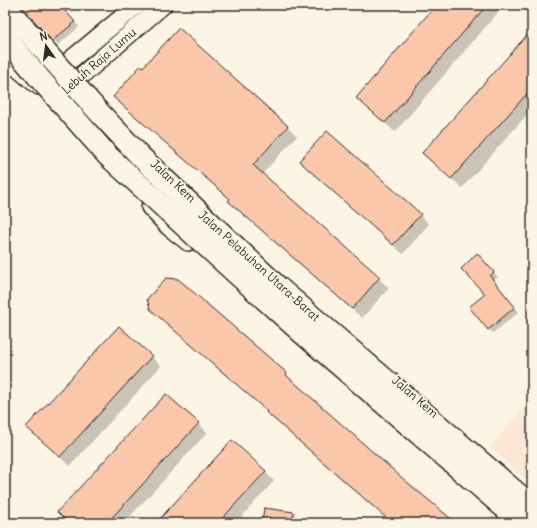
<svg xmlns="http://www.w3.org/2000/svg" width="537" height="528" font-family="Delius,sans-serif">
<rect width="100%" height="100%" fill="#fcf5e5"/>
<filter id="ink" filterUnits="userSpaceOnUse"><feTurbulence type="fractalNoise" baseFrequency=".025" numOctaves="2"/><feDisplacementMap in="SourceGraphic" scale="8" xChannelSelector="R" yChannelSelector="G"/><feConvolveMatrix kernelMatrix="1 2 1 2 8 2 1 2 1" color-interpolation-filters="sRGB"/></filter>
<g filter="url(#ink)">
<!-- built -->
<path fill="#fbe7d4" d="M 532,398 L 532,486 L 490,447 Z"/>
<!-- shadow -->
<g fill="#0003">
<path d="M 21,5 L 65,5 L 62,8 L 79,27 L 58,45 Z"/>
<path d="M 108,5 L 131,5 L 118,16 Z"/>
<path d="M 437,5 L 494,5 L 500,10 L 395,132 L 357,98 Z"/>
<path d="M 532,41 L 532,109 L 462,188 L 433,162 Z"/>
<path d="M 124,106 L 287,126 L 297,136 L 262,174 L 389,288 L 362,318 L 239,210 L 231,199 Z"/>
<path d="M 310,171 L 420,215 L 429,224 L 403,254 Z"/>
<path d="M 477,255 L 498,277 L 493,281 L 519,312 L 493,333 L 489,329 L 486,294 Z"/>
<path d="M 151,356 L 161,366 L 70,466 L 37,437 Z"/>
<path d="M 198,424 L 207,433 L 124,523 L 70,523 Z"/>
<path d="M 265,472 L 274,481 L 236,523 L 157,523 Z"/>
<path d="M 293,513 L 300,520 L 300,523 L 253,523 L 254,519 L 263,521 Z"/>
</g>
<!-- building -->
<g fill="#fac7ab" stroke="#2b2b2b">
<path d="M 20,5 L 60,5 L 75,22 L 52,41 Z"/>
<path d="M 436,5 L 487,5 L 385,123 L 356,98 Z"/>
<path d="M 179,28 L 288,126 L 253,165 L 380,277 L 352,309 L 228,201 L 230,199 L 113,97 L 141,65 L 143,67 Z"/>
<path d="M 527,35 L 532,39 L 532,88 L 451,179 L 422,153 Z"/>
<path d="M 327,131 L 421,214 L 393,245 L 299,161 Z"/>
<path d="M 477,253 L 494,272 L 490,276 L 515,307 L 488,330 L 469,307 L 485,294 L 461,269 Z"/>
<path d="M 166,278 L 178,279 L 184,284 L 287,373 L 286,375 L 401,477 L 456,523 L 392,523 L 274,419 L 266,412 L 267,411 L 150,309 L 147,299 Z"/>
<path d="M 119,326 L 152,356 L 60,457 L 26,427 Z"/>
<path d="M 166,394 L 199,423 L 107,523 L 69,523 L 57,512 Z"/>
<path d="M 232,440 L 266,471 L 218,523 L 156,523 Z"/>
<path d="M 264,508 L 294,512 L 292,523 L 262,523 Z"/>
</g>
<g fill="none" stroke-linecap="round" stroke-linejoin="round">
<!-- tertiary casing -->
<g stroke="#2b2b2b" stroke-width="20">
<g id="tertiary">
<path d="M 5,55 L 15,66 L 36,84"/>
<path d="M 39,86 L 137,5"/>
<path d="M 64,91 L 163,5"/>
<path d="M 150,207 L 169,227 L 188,242"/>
</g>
</g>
<!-- tertiary -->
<use href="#tertiary" stroke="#fcf5e5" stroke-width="17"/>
<!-- primary-bridge casing -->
<g stroke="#2b2b2b" stroke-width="24" stroke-linecap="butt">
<g id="primary-bridge">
<path d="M 5,6 L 96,109 L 141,157 L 278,287 L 532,506"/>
<path d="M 5,37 L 40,79 L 108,156 L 240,277 L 301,332 L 522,523"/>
</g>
</g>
<!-- primary-bridge -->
<use href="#primary-bridge" stroke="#fcf5e5" stroke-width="21"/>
</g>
</g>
<g text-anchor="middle" stroke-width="3.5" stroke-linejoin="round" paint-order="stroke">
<!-- street labels -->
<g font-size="12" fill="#2b2b2b" stroke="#fcf5e5">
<text transform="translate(99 61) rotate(-41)" y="4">Lebuh Raja Lumu</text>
<text transform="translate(173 181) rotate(43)" y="4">Jalan Kem</text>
<text transform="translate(259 266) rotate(42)" y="4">Jalan Pelabuhan Utara-Barat</text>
<text transform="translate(415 397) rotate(41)" y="4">Jalan Kem</text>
</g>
</g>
<!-- margin -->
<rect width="537" height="528" fill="none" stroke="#fcf5e5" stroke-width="20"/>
<rect x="10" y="10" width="517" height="508" fill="none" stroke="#2b2b2b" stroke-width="1.5" filter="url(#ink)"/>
<!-- north arrow -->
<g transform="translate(46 46) rotate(346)" stroke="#fcf5e5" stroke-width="3" paint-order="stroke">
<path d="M0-3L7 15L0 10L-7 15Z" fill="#2b2b2b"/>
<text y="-6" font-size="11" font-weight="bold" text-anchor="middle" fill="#2b2b2b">N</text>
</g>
</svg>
